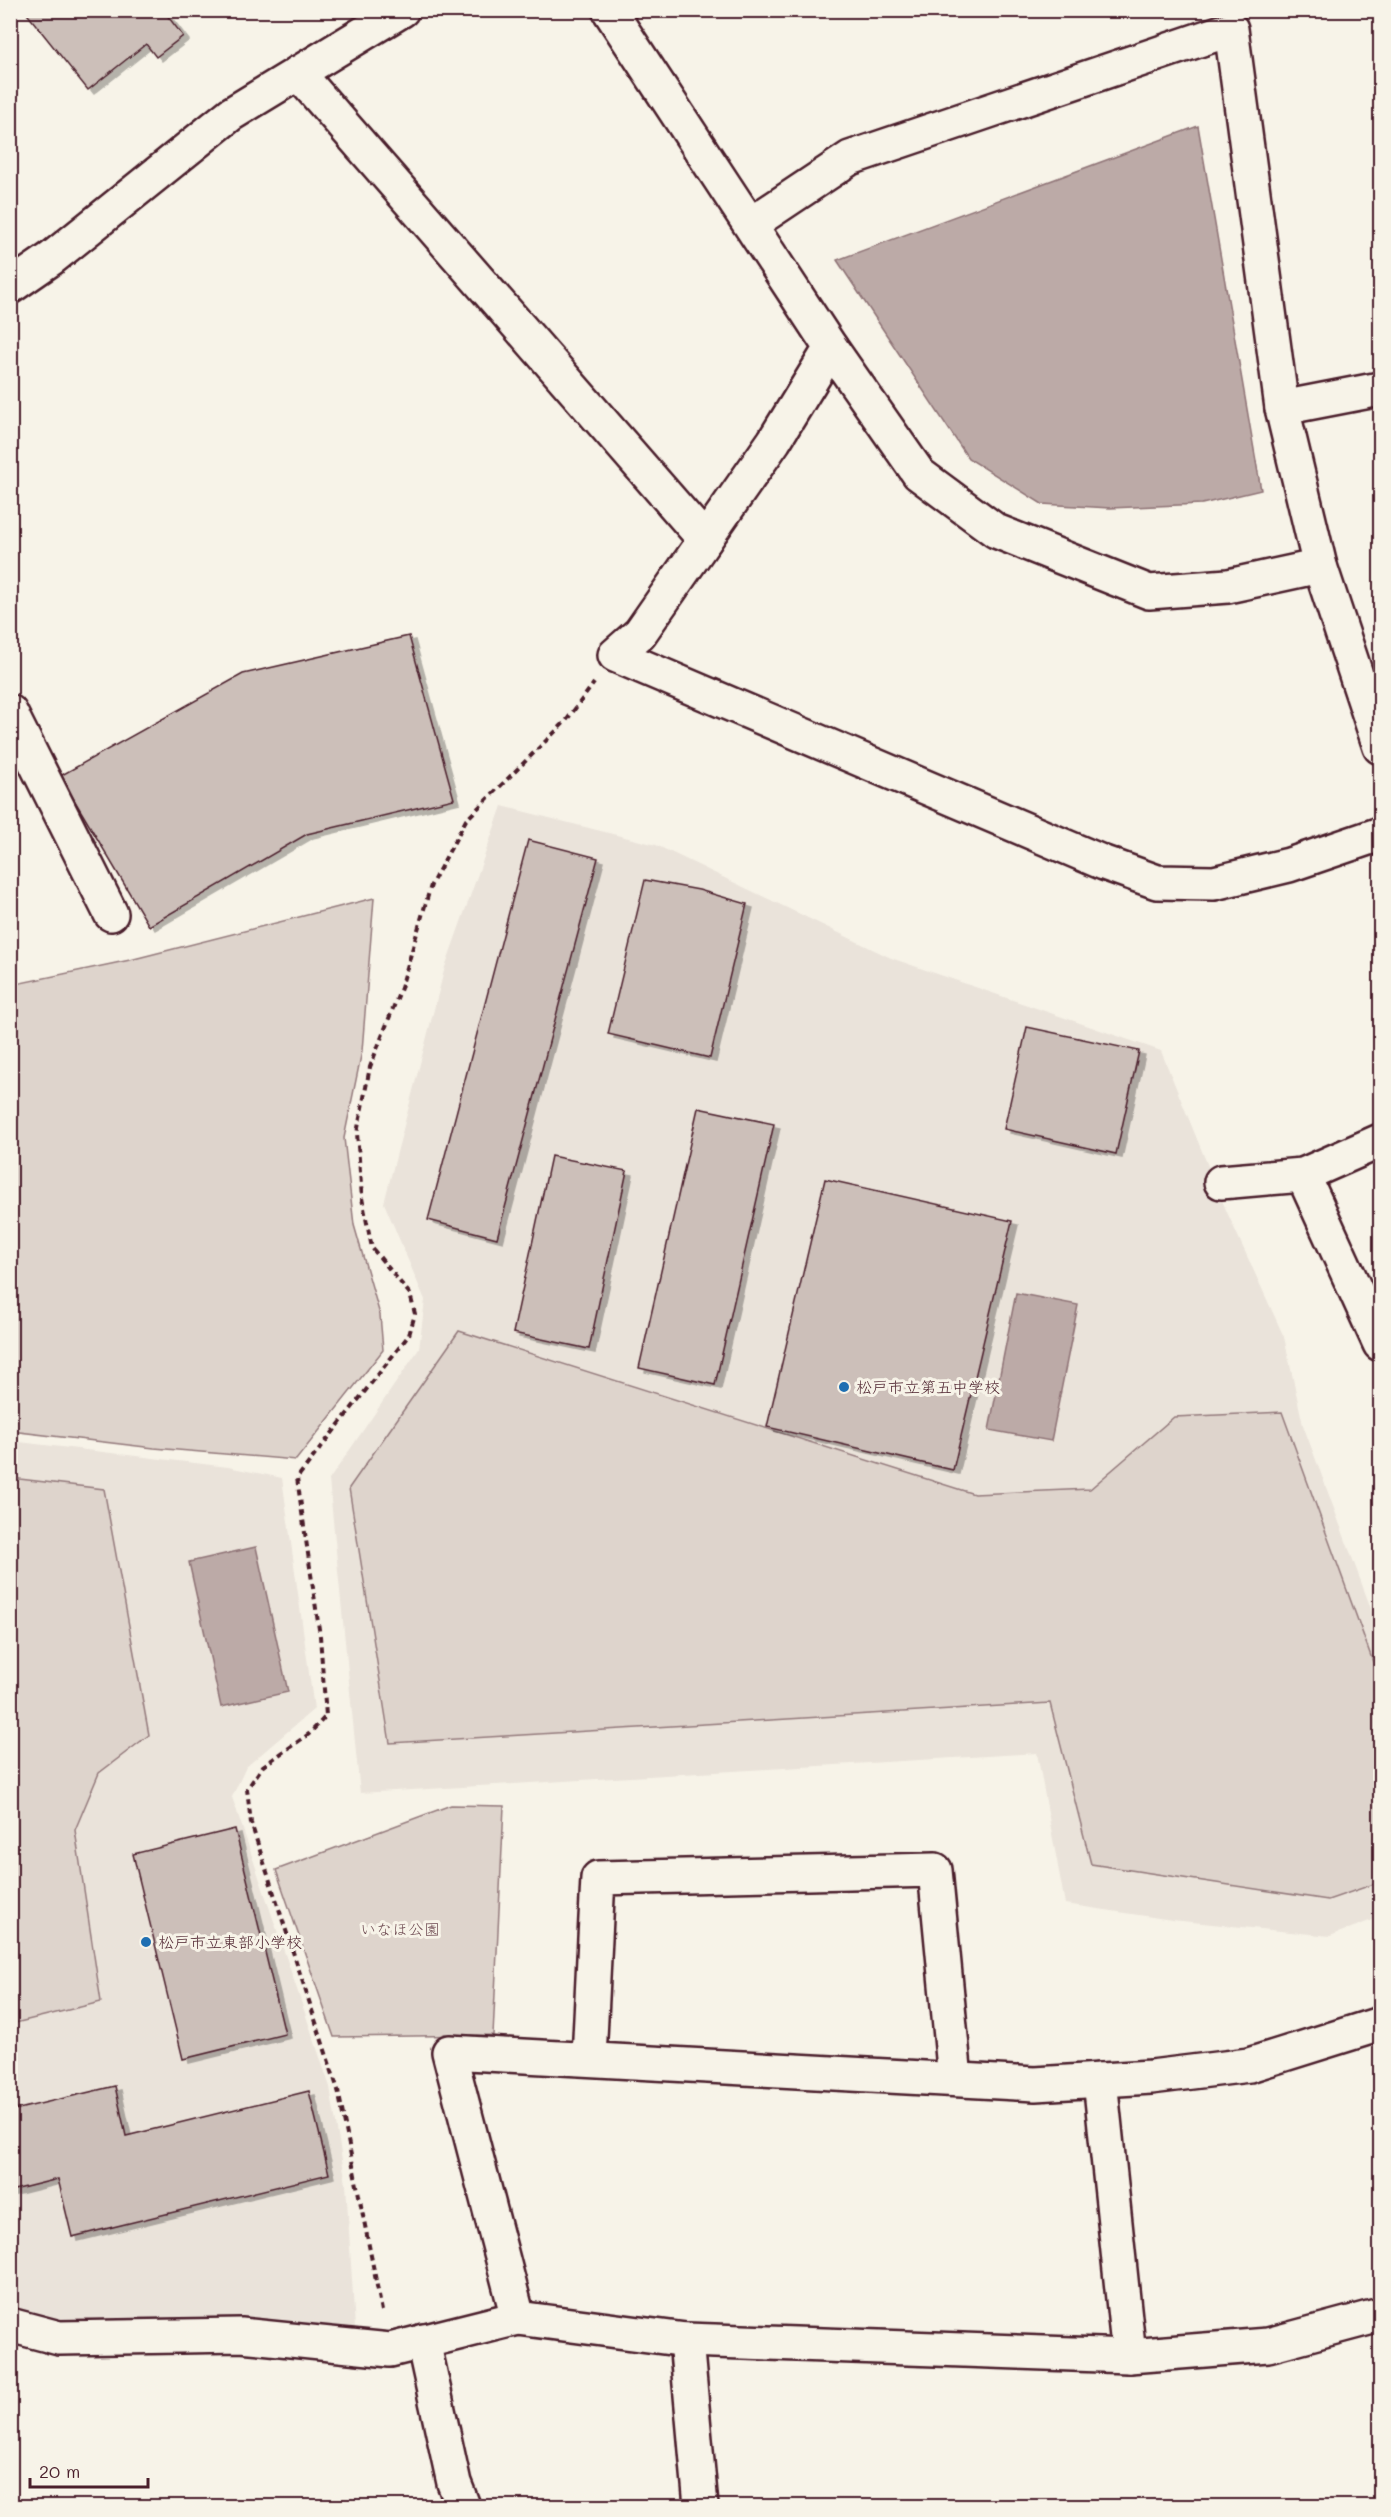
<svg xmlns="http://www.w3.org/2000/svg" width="1391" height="2517" font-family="Mali,'Klee One',sans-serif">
<defs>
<filter id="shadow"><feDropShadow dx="6" dy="4" stdDeviation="0" flood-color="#0004"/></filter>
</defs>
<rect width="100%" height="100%" fill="#f7f3e8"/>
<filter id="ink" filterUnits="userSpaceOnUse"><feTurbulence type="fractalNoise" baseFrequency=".0167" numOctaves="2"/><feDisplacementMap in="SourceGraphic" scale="12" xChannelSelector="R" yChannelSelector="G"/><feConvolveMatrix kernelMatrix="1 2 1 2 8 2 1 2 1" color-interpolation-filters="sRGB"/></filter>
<g filter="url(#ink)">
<!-- built -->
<g fill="#eae3da">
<path d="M 502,806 L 656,845 L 891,958 L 1161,1051 L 1226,1210 L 1284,1337 L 1303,1425 L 1380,1633 L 1380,1917 L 1330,1936 L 1172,1920 L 1065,1904 L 1037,1753 L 360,1793 L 329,1480 L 419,1349 L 425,1300 L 384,1203 L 445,967 Z"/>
<path d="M 11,1441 L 228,1467 L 282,1478 L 314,1709 L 246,1767 L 232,1797 L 330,2087 L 346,2184 L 355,2328 L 11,2320 Z"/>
</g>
<!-- green -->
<g fill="#ded4cc" stroke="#947a7c" stroke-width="1.5">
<path d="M 374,898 L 362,1051 L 344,1138 L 354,1225 L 380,1315 L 383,1350 L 296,1460 L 154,1448 L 11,1431 L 11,985 L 130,960 Z"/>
<path d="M 459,1331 L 974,1494 L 1090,1489 L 1174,1417 L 1282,1412 L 1380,1681 L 1380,1882 L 1328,1900 L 1091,1864 L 1050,1703 L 390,1743 L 349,1488 Z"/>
<path d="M 11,1478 L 104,1489 L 149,1735 L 99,1773 L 75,1830 L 101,2002 L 11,2024 Z"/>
<path d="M 451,1805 L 504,1806 L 493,2035 L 334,2037 L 276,1870 Z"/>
</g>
<!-- water -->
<g fill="#bcaaa7" stroke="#8e7275" stroke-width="1.5">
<path d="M 1198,126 L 1261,490 L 1202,504 L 1110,508 L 1042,504 L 968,458 L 837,260 Z"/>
<path d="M 1016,1293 L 1078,1305 L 1051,1441 L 989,1430 Z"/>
<path d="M 256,1547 L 288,1692 L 221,1707 L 189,1562 Z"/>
</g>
<!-- building -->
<g fill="#ccbfb9" stroke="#4a1f2b" stroke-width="1.5" filter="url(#shadow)">
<path d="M 24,10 L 163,10 L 183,36 L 156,57 L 146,44 L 88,90 Z"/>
<path d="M 409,636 L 454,799 L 307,834 L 149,926 L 60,776 L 243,674 Z"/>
<path d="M 528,840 L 598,858 L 497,1238 L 428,1220 Z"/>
<path d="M 645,880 L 699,890 L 747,904 L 710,1058 L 608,1034 Z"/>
<path d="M 1027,1027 L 1139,1051 L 1116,1154 L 1004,1129 Z"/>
<path d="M 698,1108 L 774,1124 L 715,1385 L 639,1368 Z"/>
<path d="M 551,1156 L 627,1171 L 589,1349 L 513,1333 Z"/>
<path d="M 825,1179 L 1012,1221 L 953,1470 L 767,1427 Z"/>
<path d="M 235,1829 L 285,2034 L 183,2059 L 133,1854 Z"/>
<path d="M 115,2086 L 126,2136 L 309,2091 L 329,2174 L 72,2237 L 58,2179 L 10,2191 L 10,2111 Z"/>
</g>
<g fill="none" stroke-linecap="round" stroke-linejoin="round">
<!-- minor casing -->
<g stroke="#4a1f2b" stroke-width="38">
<g id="minor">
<path d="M 609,10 L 831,348 L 774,441 L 640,633 L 615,655 L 1104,863 L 1157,882 L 1214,883 L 1289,865 L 1380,834"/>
<path d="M 298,73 L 705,540"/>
<path d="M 751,224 L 850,158 L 1231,29 L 1282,408 L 1320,566 L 1380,747"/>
<path d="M 10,287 L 52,258 L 231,114 L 402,10"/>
<path d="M 831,348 L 919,474 L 996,531 L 1149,592 L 1228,586 L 1320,566"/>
<path d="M 1282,408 L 1380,389"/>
<path d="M 10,712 L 111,914"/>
<path d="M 1303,1175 L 1380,1344"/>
<path d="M 1221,1182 L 1303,1175 L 1380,1141"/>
<path d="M 589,2058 L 598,1878 L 935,1870 L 955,2079"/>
<path d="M 1100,2080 L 1129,2356"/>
<path d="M 518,2318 L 449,2052 L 1035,2084 L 1151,2077 L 1249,2065 L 1380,2024"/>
<path d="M 10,2325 L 59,2338 L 241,2335 L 390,2350 L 518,2318 L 686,2340 L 1129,2356 L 1268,2345 L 1380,2315"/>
<path d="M 686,2340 L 701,2506"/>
<path d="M 423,2341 L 454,2483 L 463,2506"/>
</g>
</g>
<!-- path -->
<path stroke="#4a1f2b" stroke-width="4" stroke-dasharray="6 4.5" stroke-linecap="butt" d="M 382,2311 L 338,2090 L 251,1823 L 247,1789 L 263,1766 L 309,1734 L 326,1716 L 320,1636 L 297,1478 L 409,1335 L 415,1314 L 410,1294 L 372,1248 L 362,1198 L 357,1133 L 370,1067 L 401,988 L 431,885 L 466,820 L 566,721 L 594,683"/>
<!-- minor -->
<use href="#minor" stroke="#f7f3e8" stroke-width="33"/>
</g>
</g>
<!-- markers -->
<g fill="#1f6fb2" stroke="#f7f3e8" stroke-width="2">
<circle cx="844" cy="1387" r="6"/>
<circle cx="146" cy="1942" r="6"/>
</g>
<g text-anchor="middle" stroke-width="6" stroke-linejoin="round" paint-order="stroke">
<!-- poi labels -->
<g font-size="16" fill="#4a1f2b" stroke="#f7f3e8" text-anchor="start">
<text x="856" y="1393">松戸市立第五中学校</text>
<text x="158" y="1948">松戸市立東部小学校</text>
</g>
<!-- park labels -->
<g font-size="16" fill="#6f4c53" stroke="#f7f3e8">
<text x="400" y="1935">いなほ公園</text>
</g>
</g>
<!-- margin -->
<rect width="1391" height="2517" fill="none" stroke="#f7f3e8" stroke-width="36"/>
<rect x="18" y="18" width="1355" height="2481" fill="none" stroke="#4a1f2b" stroke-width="2" filter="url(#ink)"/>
<!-- scale -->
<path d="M30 2478v9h118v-9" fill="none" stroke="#4a1f2b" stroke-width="3"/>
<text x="39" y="2478" font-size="18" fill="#4a1f2b" stroke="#f7f3e8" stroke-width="4.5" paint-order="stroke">20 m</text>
</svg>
